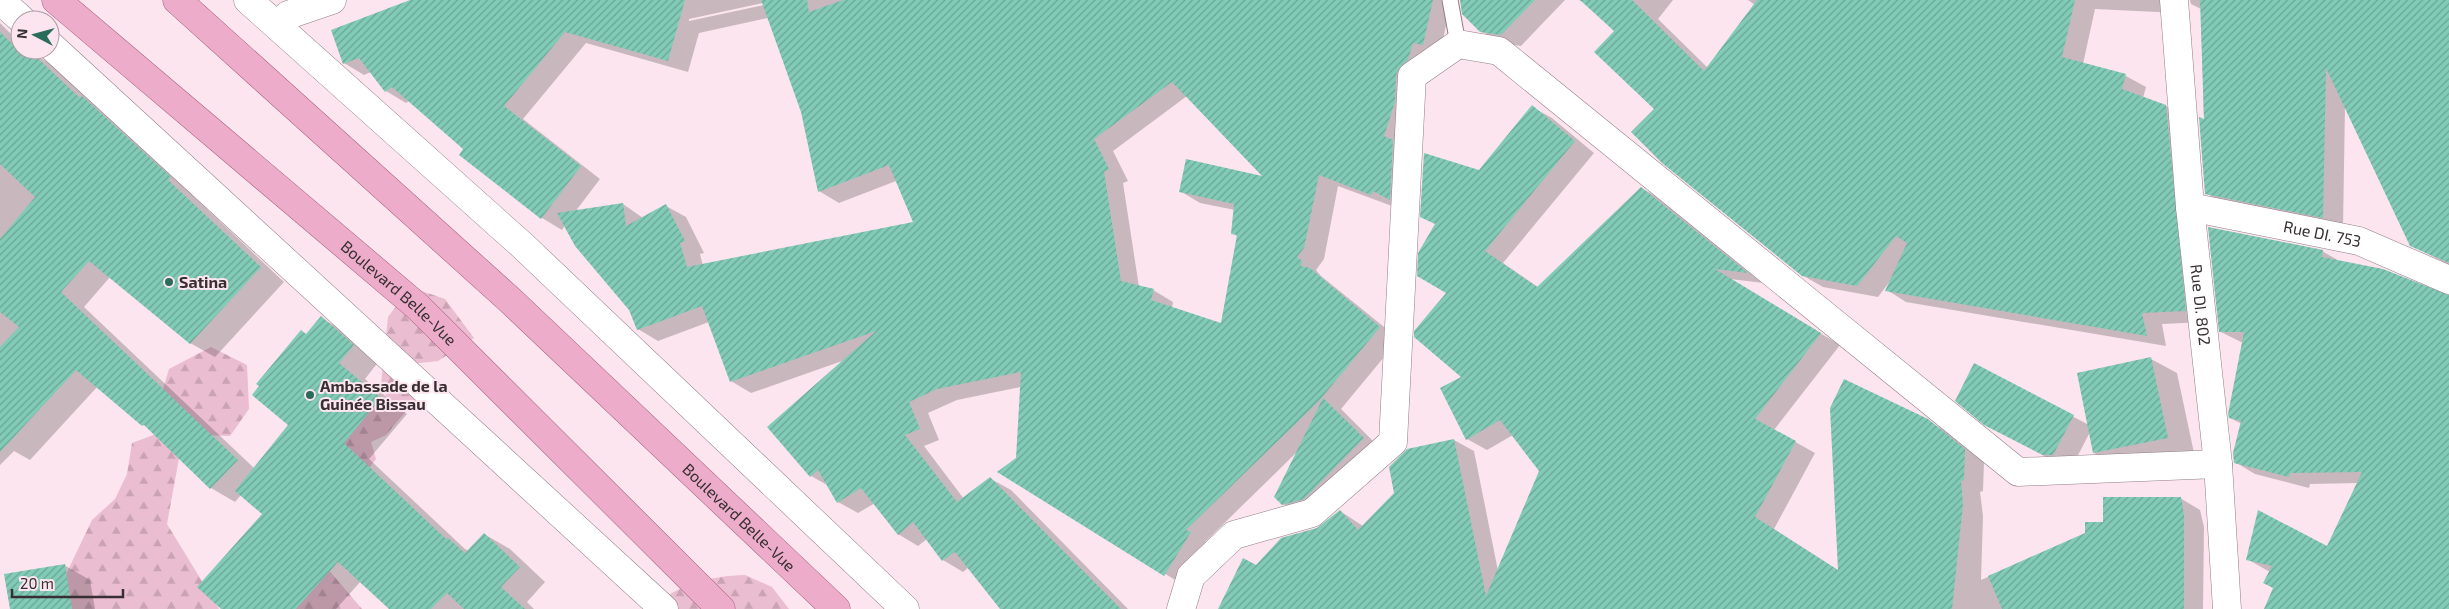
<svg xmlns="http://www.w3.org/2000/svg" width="2449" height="609" font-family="'Exo 2',sans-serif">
<defs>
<pattern id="forest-firs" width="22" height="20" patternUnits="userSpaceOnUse" patternTransform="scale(1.25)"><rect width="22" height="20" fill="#ebbdd0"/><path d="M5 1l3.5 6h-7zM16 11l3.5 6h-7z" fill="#caa3b3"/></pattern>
<pattern id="building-hatch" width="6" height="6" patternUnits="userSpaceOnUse" patternTransform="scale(1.25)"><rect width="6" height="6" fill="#81cbb7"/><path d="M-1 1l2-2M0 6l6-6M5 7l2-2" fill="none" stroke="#6aa595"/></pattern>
</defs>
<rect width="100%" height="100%" fill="#fce5ee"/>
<!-- forest -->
<g fill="url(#forest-firs)">
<path d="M 410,287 L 445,299 L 474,338 L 438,361 L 411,364 L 417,398 L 386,435 L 371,442 L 376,459 L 353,489 L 327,568 L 362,609 L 247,609 L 342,425 L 389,402 L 381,385 L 388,317 Z"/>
<path d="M 211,347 L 247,365 L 249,409 L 230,436 L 200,435 L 186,420 L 167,524 L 219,609 L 59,609 L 58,591 L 92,520 L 115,499 L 127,474 L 132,443 L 156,434 L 163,389 L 169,369 Z"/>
<path d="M 745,575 L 772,587 L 789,609 L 652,609 C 675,584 712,576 745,575 Z"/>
</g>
<!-- shadow -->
<g fill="#0003" fill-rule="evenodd">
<path d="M 412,0 L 1451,0 L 1440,55 L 1433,54 L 1392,206 L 1338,186 L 1324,259 L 1316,270 L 1321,276 L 1399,339 L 1341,409 L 1382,450 L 1302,515 L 1283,504 L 1296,453 L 1205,542 L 1210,544 L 1185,586 L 999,472 L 1017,459 L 1021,387 L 957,400 L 928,413 L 939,440 L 924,446 L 964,499 L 991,479 L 1011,490 L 1128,609 L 1002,609 L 969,567 L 963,572 L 943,560 L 927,539 L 918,546 L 898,534 L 875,503 L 858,513 L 838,502 L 829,486 L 811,476 L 845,360 L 751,393 L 731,381 L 709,322 L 658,341 L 638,329 L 630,309 L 565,225 L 562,230 L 542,218 L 460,155 L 465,149 L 409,101 L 406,103 L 386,91 L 371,72 L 364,75 L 344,63 ZM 768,2 L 769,4 L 689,21 L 689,19 ZM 768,18 L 802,112 L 819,191 L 839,203 L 896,181 L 915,223 L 703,266 L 700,254 L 704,253 L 686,217 L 666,206 L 643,218 L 623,204 L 575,212 L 600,179 L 523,119 L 586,43 L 688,72 L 699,33 ZM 1187,96 L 1266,178 L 1180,191 L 1200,203 L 1235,210 L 1233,233 L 1238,237 L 1221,324 L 1172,308 L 1173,302 L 1153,290 L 1139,287 L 1123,183 L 1128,181 L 1113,151 Z"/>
<path d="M 1460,0 L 1565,0 L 1521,46 L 1502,43 L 1481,31 Z"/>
<path d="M 1579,0 L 1673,0 L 1658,19 L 1708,68 L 1755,5 L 1748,0 L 2184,0 L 2178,13 L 2095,9 L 2083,64 L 2126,76 L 2146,87 L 2143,98 L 2166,106 L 2186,118 L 2205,322 L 2162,324 L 2166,346 L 1906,302 L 1887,290 L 1890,281 L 1878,297 L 1823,287 L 1802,275 L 1656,109 L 1616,31 L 1588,5 Z"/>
<path d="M 2190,0 L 2449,0 L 2449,265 L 2411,245 L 2345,106 L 2343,228 L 2226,205 L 2206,193 L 2201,9 L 2191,4 Z"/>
<path d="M 0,23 L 20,43 L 20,50 L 27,50 L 54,66 L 195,192 L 192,195 L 284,282 L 215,357 L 190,343 L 110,277 L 84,307 L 254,468 L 290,425 L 307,335 L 321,318 L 348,333 L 379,361 L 365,379 L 407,414 L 369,459 L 465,549 L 469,551 L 484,534 L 510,549 L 545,582 L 527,602 L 534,609 L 391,609 L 361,581 L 336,609 L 223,609 L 264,514 L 241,495 L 235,502 L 211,488 L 150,429 L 98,386 L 30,460 L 14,451 L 0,465 Z"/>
<path d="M 1532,107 L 1552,118 L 1594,153 L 1503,263 L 1538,287 L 1641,188 L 1661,199 L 1764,283 L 1730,279 L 1840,345 L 1774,430 L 1815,453 L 1774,529 L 1839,571 L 1927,420 L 1947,432 L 1984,462 L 1983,491 L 1980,492 L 1983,516 L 1981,580 L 2086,534 L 2104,523 L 2180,498 L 2200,510 L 2204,527 L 2203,609 L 1228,609 L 1256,566 L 1317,529 L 1340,511 L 1363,526 L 1454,440 L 1474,451 L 1498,571 L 1540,471 L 1513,435 L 1487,450 L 1467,439 L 1463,377 L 1448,293 L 1479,171 Z"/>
<path d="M 2322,251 L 2341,262 L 2449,296 L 2449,609 L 2266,609 L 2274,588 L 2270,572 L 2247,559 L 2328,548 L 2358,483 L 2310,484 L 2309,488 L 2255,474 L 2235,462 L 2242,424 L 2230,418 L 2243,343 L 2221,332 Z"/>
<path d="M 2151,359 L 2177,373 L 2194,453 L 2120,467 L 2094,453 L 2090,432 L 2073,465 L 2063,466 L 2005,435 L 1975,365 L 2089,425 Z"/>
<path d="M 64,565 L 90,580 L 95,609 L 11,609 Z"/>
</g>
<!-- building -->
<g fill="url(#building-hatch)" fill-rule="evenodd">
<path d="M 410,0 L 685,0 L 668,61 L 565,32 L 504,106 L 581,166 L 541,219 L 459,155 L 463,149 L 392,87 L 385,92 L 359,58 L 343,64 L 331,30 Z"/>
<path d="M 761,0 L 807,0 L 809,12 L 843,0 L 1433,0 L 1423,45 L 1413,43 L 1408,60 L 1399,68 L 1396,75 L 1395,102 L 1384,136 L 1393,140 L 1390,200 L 1373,191 L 1371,195 L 1319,175 L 1304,248 L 1297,257 L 1302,261 L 1301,266 L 1310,268 L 1380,327 L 1319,401 L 1186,530 L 1191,532 L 1164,576 L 997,472 L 1016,458 L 1021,372 L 937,389 L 909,402 L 920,429 L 905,435 L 957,502 L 990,477 L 1121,609 L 1000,609 L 955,552 L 942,561 L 913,522 L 898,535 L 861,488 L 837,503 L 818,470 L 810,477 L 767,427 L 876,331 L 730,382 L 702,306 L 637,330 L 629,310 L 575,246 L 557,213 L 623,203 L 626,226 L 666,204 L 685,241 L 680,243 L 687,267 L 913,222 L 889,165 L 818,192 L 801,112 ZM 1172,82 L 1262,176 L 1186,159 L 1179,192 L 1234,204 L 1231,234 L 1237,235 L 1221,323 L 1151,300 L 1154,289 L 1121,281 L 1104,172 L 1109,169 L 1094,139 Z"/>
<path d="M 1460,0 L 1535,0 L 1501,35 L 1480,32 L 1462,14 Z"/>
<path d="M 1580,0 L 1632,0 L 1704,71 L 1757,0 L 2075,0 L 2062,57 L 2126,74 L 2122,89 L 2166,105 L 2186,311 L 2142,313 L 2147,336 L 1885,291 L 1907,243 L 1896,236 L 1857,286 L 1802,276 L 1662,163 L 1631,132 L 1654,109 L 1594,52 L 1614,31 Z"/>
<path d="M 2200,0 L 2449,0 L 2449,263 L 2410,246 L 2326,68 L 2323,218 L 2205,194 L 2199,117 L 2204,119 Z"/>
<path d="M 0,32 L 25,56 L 30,51 L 80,98 L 82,96 L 171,177 L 168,180 L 261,267 L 190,344 L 89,261 L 61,292 L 238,460 L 210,489 L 144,425 L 142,426 L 76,370 L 0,452 L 0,347 L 19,327 L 0,312 L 0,239 L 35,197 L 0,164 Z"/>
<path d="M 1532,105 L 1575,141 L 1485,251 L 1537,287 L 1641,187 L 1748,273 L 1715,269 L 1821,333 L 1755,419 L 1796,441 L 1755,517 L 1838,570 L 1830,408 L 1844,379 L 1928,419 L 1965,449 L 1964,480 L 1961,481 L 1963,504 L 1952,609 L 1218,609 L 1243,558 L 1256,565 L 1281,538 L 1317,528 L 1340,510 L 1358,530 L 1394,493 L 1389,467 L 1407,449 L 1454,439 L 1486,596 L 1539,471 L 1500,420 L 1466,440 L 1440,388 L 1461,377 L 1414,337 L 1414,331 L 1446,293 L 1417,276 L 1418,253 L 1435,224 L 1420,217 L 1424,153 L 1479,170 Z"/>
<path d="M 2208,227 L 2323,250 L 2322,257 L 2383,269 L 2449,295 L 2449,609 L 2264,609 L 2273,588 L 2263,583 L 2272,566 L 2246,560 L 2258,510 L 2327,546 L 2362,472 L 2290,473 L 2289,477 L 2234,463 L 2233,453 L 2241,421 L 2229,418 L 2228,414 L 2244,332 L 2219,332 Z"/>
<path d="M 321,316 L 354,345 L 339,363 L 381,398 L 344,443 L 446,539 L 448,538 L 465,553 L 484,533 L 520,567 L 501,587 L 525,609 L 464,609 L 447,593 L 431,609 L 389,609 L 338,562 L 296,609 L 221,609 L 197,587 L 262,514 L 235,491 L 288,425 L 252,395 L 259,386 L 256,384 L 301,330 L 306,334 Z"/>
<path d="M 2151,357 L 2168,438 L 2093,453 L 2077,373 Z"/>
<path d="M 1974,363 L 2074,415 L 2053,455 L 2043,455 L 1984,425 L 1955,401 Z"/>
<path d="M 1323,398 L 1364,438 L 1304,499 L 1282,505 L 1274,497 Z"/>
<path d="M 2103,497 L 2181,497 L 2184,515 L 2184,609 L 2002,609 L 1988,576 L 2085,533 L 2085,522 L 2103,522 Z"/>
<path d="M 65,564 L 72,609 L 10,609 L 4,574 Z"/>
</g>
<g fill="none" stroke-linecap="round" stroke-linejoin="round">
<!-- lane casing -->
<g stroke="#927d86" stroke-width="17">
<path id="lane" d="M 1450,0 L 1458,44"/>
</g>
<!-- street casing -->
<g stroke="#927d86" stroke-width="29">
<g id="street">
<path id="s1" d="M 2174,0 L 2190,207 L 2218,464 L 2227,609"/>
<path d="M 278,25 L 288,15 L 332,0"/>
<path id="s2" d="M 2190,207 L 2359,241 L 2449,280"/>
<path d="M 1181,609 L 1191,576 L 1234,535 L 1312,513 L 1393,442 L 1412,76 L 1458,44 L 1499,51 L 2018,472 L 2218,464"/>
</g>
</g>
<!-- secondary casing -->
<g stroke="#927d86" stroke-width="29">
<g id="secondary">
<path d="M 0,0 L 22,20"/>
<path d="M 248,0 L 523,246 L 905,609"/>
<path d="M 50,45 L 664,609"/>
</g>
</g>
<!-- primary casing -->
<g stroke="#a55c7d" stroke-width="29">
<g id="primary">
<path id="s3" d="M 56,0 L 418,307 L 721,609"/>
<path id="s4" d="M 177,0 L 511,301 L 836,609"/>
</g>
</g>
<!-- lane -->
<use href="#lane" stroke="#fff" stroke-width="15"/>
<!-- street -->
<use href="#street" stroke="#fff" stroke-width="28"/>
<!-- secondary -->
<use href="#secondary" stroke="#fff" stroke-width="28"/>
<!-- primary -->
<use href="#primary" stroke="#ecacca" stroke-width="28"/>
</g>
<!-- markers -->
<g fill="#2a6c5c" stroke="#fce5ee" stroke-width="2">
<circle cx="169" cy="282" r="5"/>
<circle cx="310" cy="395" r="5"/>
</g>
<g text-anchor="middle" stroke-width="4" stroke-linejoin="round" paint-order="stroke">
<!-- street labels -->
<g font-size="16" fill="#372f32" stroke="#fce5ee">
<text dy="6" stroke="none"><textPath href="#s2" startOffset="135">Rue DI. 753</textPath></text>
<text dy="6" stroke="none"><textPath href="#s3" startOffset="451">Boulevard Belle-Vue</textPath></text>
<text dy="6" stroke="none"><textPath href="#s1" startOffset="306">Rue DI. 802</textPath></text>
<text dy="6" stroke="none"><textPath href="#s4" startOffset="764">Boulevard Belle-Vue</textPath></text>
</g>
<!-- poi labels -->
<g font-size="16" font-weight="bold" fill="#372f32" stroke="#fce5ee" text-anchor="start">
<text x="179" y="288">Satina</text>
<text x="320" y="392">Ambassade de la<tspan x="320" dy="18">Guinée Bissau</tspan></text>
</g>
</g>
<!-- north arrow -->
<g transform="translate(35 35) rotate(276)"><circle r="24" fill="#fce5ee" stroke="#ad9ca3"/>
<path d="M0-4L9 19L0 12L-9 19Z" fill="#2a6c5c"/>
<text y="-8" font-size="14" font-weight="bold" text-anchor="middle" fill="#372f32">N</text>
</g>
<!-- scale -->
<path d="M12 589v8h111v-8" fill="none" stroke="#372f32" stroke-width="2.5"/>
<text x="20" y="589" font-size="15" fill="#372f32" stroke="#fce5ee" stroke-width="4" paint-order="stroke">20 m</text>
</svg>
